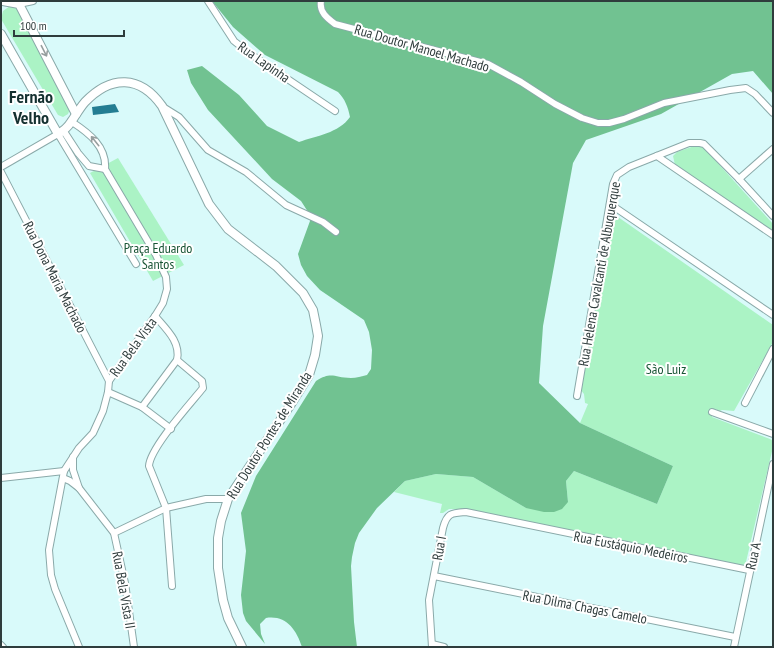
<svg xmlns="http://www.w3.org/2000/svg" width="774" height="648" font-family="'PT Sans Narrow',sans-serif">
<rect width="100%" height="100%" fill="#d9fafa"/>
<!-- green -->
<g fill="#abf3c5">
<path d="M 10,6 L 17,8 L 57,82 L 56,85 L 70,109 L 68,114 L 63,117 L 58,115 L 1,19 L 3,11 Z"/>
<path d="M 697,145 L 701,146 L 705,149 L 773,224 L 773,232 L 675,165 L 673,156 L 677,152 Z"/>
<path d="M 118,158 L 184,265 L 153,281 L 90,173 Z"/>
<path d="M 618,217 L 773,325 L 773,342 L 734,411 L 722,410 L 720,411 L 715,409 L 712,412 L 712,417 L 770,439 L 773,441 L 773,447 L 746,562 L 742,567 L 458,509 L 449,509 L 443,513 L 440,513 L 442,504 L 394,492 L 405,481 L 436,474 L 473,477 L 526,508 L 568,502 L 566,481 L 574,471 L 657,504 L 673,466 L 580,423 L 588,404 L 585,403 L 584,394 L 580,389 L 609,224 L 614,218 Z"/>
</g>
<!-- forest -->
<path fill="#71c291" d="M 212,1 L 773,1 L 773,94 L 753,71 L 732,74 L 661,114 L 586,140 L 573,163 L 543,326 L 539,383 L 580,423 L 673,466 L 657,504 L 574,471 L 566,481 L 568,502 L 562,509 L 554,512 L 544,512 L 526,508 L 473,477 L 436,474 L 405,481 L 377,508 L 359,533 L 355,543 L 352,557 L 351,566 L 354,622 L 357,647 L 302,647 C 296,629 286,615 266,618 L 260,624 L 261,634 L 265,644 L 246,621 L 243,613 L 241,595 L 246,551 L 241,513 L 256,476 L 316,381 C 332,371 334,378 351,378 C 356,378 362,376 367,375 L 371,369 L 372,350 L 369,332 L 364,320 L 320,290 L 307,276 L 301,265 L 298,254 L 310,221 L 310,215 L 301,201 L 272,179 L 208,110 L 191,83 L 187,70 L 202,66 L 239,95 L 267,126 L 299,142 C 316,136 339,133 350,117 C 348,107 345,99 338,92 L 265,55 L 233,27 Z"/>
<!-- building -->
<path fill="#247d92" d="M 115,104 L 119,112 L 93,115 L 92,107 Z"/>
<g fill="none" stroke-linecap="round" stroke-linejoin="round">
<!-- street casing -->
<g stroke="#8aa9a9" stroke-width="8">
<g id="street">
<path d="M 208,1 L 234,41 L 249,53 L 335,111"/>
<path d="M 321,1 C 319,12 327,18 335,24 L 488,64 L 521,82 L 555,104 L 582,118 L 598,123 L 609,123 L 624,119 L 664,103 L 730,90 L 746,88 L 755,94 L 773,113"/>
<path d="M 19,4 L 33,1"/>
<path d="M 163,107 L 179,117 L 208,150 L 246,172 L 286,205 L 323,222 L 336,232"/>
<path d="M 72,122 C 89,133 107,147 105,169 L 156,255 L 166,277 L 167,289 L 163,303 L 155,316 L 109,381 L 108,392 L 103,411 L 93,433 L 79,448 L 64,471 L 49,550 L 51,575 L 55,589 L 79,647"/>
<path d="M 63,130 L 78,153 L 89,166 L 105,169"/>
<path d="M 657,156 L 773,235"/>
<path d="M 1,167 L 58,134 L 136,264"/>
<path d="M 1,172 L 109,381"/>
<path d="M 739,179 L 773,149"/>
<path d="M 610,204 L 773,315"/>
<path d="M 108,392 L 142,407 L 171,429"/>
<path d="M 577,396 L 613,184 L 617,175 L 629,167 L 689,143 L 700,143 L 704,144 L 739,179 L 773,216"/>
<path d="M 745,403 L 773,349"/>
<path d="M 142,407 L 177,360 C 181,342 166,329 155,316"/>
<path d="M 712,412 L 773,434"/>
<path d="M 73,457 L 73,470 L 79,488"/>
<path d="M 1,478 L 64,471"/>
<path d="M 63,478 L 70,481 L 79,488 L 114,533 L 125,583 L 134,647"/>
<path d="M 114,533 L 166,508 L 206,499 L 228,499"/>
<path d="M 434,576 L 735,637"/>
<path d="M 172,586 L 166,508 L 149,466 C 150,448 190,404 203,388 L 202,381 L 177,360"/>
<path d="M 432,644 L 444,647"/>
<path d="M 1,645 L 3,647"/>
<path d="M 432,647 L 429,600 L 443,528 C 447,513 451,513 466,512 L 749,570"/>
<path d="M 734,647 L 773,464"/>
</g>
</g>
<!-- secondary casing -->
<g stroke="#8aa9a9" stroke-width="10">
<g id="secondary">
<path d="M 3,1 L 19,4 L 76,114"/>
<path d="M 1,34 L 58,134 C 63,131 68,127 71,122 C 76,115 79,109 85,102 C 111,75 140,75 162,106 L 209,204 L 228,229 L 276,266 L 303,293 L 313,310 L 316,325 L 318,336 L 315,355 L 309,375 L 291,404 L 228,499 L 221,521 L 218,538 L 218,568 L 223,600 L 228,618 L 242,647"/>
</g>
</g>
<!-- street -->
<use href="#street" stroke="#fff" stroke-width="6"/>
<!-- secondary -->
<use href="#secondary" stroke="#fff" stroke-width="8"/>
</g>
<!-- one-way arrows -->
<defs><path id="oneway-shaft" d="M-6 0H5M1.5-3L5.5 0L1.5 3" fill="none" stroke-width="1.6" stroke-linecap="round" stroke-linejoin="round"/></defs>
<g stroke="#979e9e">
<use href="#oneway-shaft" transform="translate(44 51) rotate(63)"/>
<use href="#oneway-shaft" transform="translate(95 141) rotate(-129)"/>
</g>
<g text-anchor="middle" stroke-width="4" stroke-linejoin="round" paint-order="stroke">
<!-- street labels -->
<g font-size="14" fill="#2f3c3c" stroke="#fff">
<text transform="translate(422 48) rotate(16)" y="5">Rua Doutor Manoel Machado</text>
<text transform="translate(264 62) rotate(35)" y="5">Rua Lapinha</text>
<text transform="translate(599 274) rotate(-80)" y="5">Rua Helena Cavalcanti de Albuquerque</text>
<text transform="translate(55 277) rotate(63)" y="5">Rua Dona Maria Machado</text>
<text transform="translate(133 347) rotate(-54)" y="5">Rua Bela Vista</text>
<text transform="translate(269 435) rotate(-58)" y="5">Rua Doutor Pontes de Miranda</text>
<text transform="translate(631 547) rotate(11)" y="5">Rua Eustáquio Medeiros</text>
<text transform="translate(439 548) rotate(-80)" y="5">Rua I</text>
<text transform="translate(753 556) rotate(-78)" y="5">Rua A</text>
<text transform="translate(124 590) rotate(80)" y="5">Rua Bela Vista II</text>
<text transform="translate(585 607) rotate(11)" y="5">Rua Dilma Chagas Camelo</text>
</g>
<!-- park labels -->
<g font-size="14" fill="#175434" stroke="#fff">
<text x="158" y="253">Praça Eduardo<tspan x="158" dy="16">Santos</tspan></text>
<text x="666" y="374">São Luiz</text>
</g>
<!-- district labels -->
<g font-size="18" font-weight="bold" fill="#143030" stroke="#fff">
<text x="31" y="103">Fernão<tspan x="31" dy="21">Velho</tspan></text>
</g>
</g>
<!-- border -->
<rect width="774" height="648" fill="none" stroke="#2f3c3c" stroke-width="4"/>
<!-- scale -->
<path d="M14 30v6h110v-6" fill="none" stroke="#2f3c3c" stroke-width="2"/>
<text x="20" y="30" font-size="12" fill="#2f3c3c" stroke="#ffffff" stroke-width="3" paint-order="stroke">100 m</text>
</svg>
